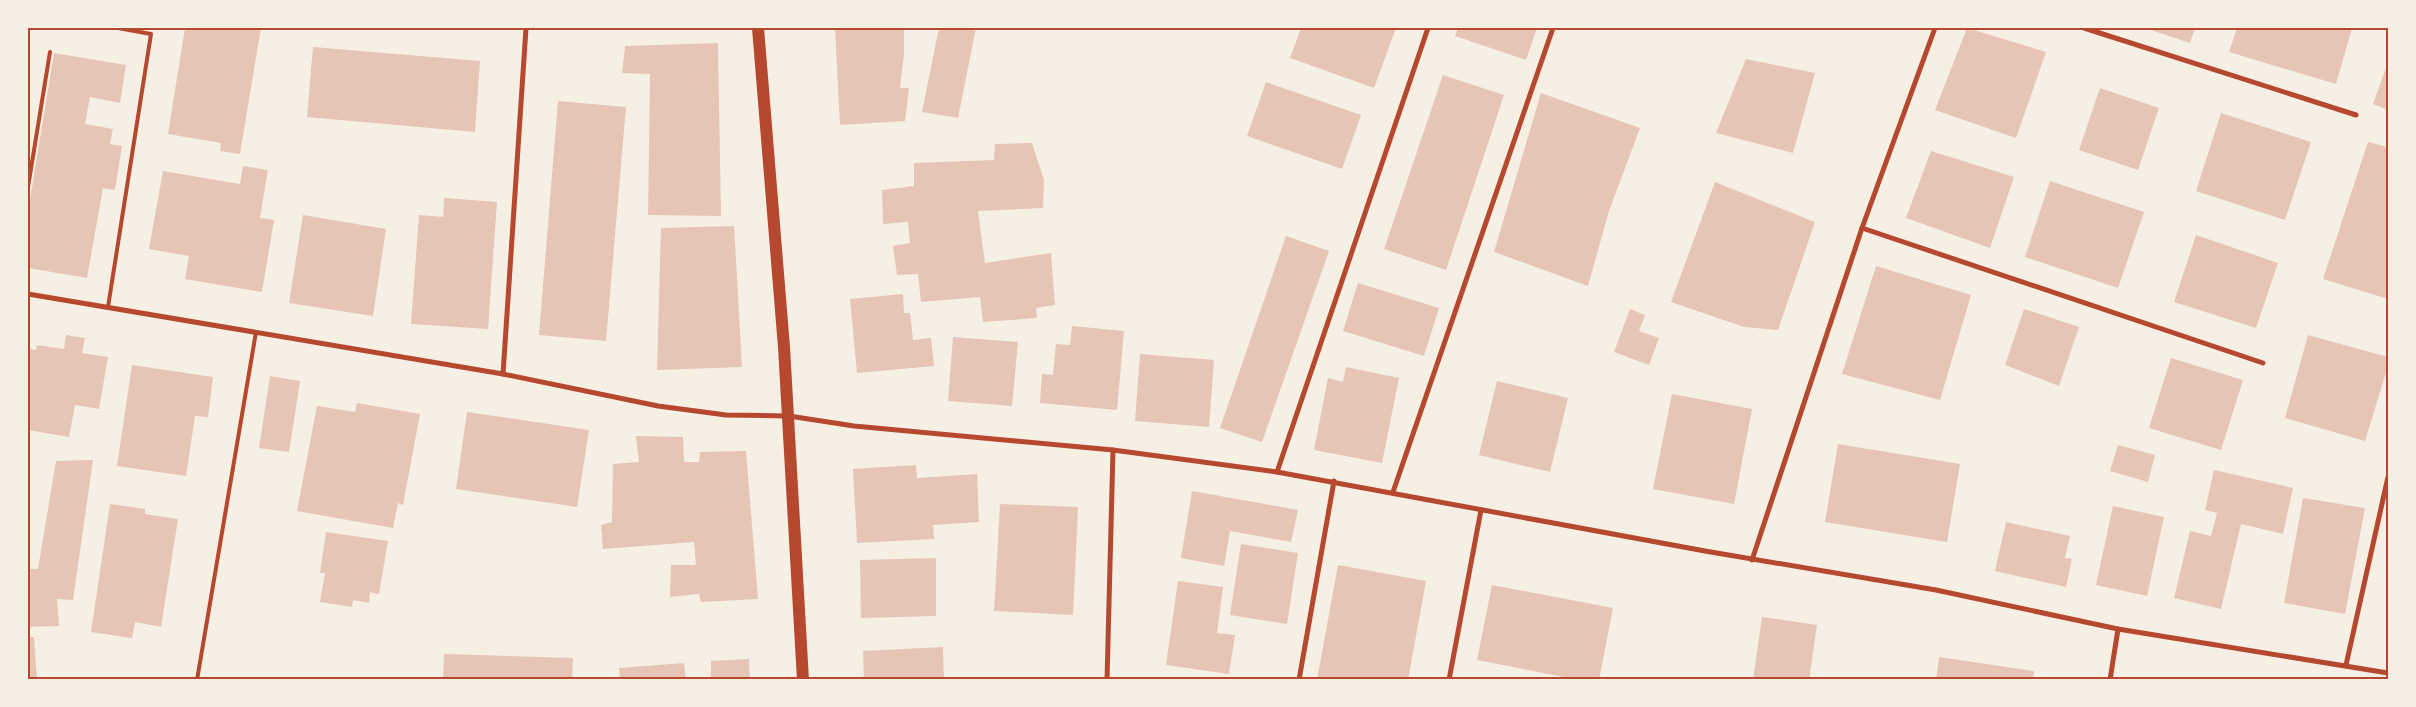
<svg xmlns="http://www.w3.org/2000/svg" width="2416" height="707" font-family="'PT Sans Narrow',sans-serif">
<rect width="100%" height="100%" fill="#f6efe4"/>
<!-- building -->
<g fill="#e6c5b7">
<path d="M 185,28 L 261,28 L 240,154 L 220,151 L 221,143 L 168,134 Z"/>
<path d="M 864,28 L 904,28 L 904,54 L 900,88 L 909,88 L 905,121 L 840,125 L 835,29 Z"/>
<path d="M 939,28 L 976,28 L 958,118 L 922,112 Z"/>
<path d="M 1301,28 L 1396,28 L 1374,88 L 1290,58 Z"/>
<path d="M 1458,28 L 1537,28 L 1526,60 L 1455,36 Z"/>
<path d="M 1967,28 L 2046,52 L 2016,138 L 1935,110 Z"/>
<path d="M 2145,28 L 2195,28 L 2190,43 Z"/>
<path d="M 2237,28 L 2352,28 L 2336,84 L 2229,52 Z"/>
<path d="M 718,43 L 721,216 L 648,215 L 650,74 L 622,73 L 625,46 Z"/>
<path d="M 313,47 L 480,61 L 475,132 L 307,117 Z"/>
<path d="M 54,53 L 126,65 L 120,103 L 90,97 L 85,124 L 113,129 L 110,144 L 122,146 L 115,190 L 103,188 L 87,278 L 28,268 L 28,212 Z"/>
<path d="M 1746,59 L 1815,73 L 1793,153 L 1716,133 Z"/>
<path d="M 2388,62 L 2388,110 L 2373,104 Z"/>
<path d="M 1443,75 L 1504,95 L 1446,270 L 1384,249 Z"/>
<path d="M 1266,82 L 1361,115 L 1342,169 L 1247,136 Z"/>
<path d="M 2100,88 L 2159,108 L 2138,170 L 2079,150 Z"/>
<path d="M 1541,93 L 1640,128 L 1609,211 L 1588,286 L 1494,252 Z"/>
<path d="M 558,101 L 626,107 L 606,341 L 539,335 Z"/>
<path d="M 2221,113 L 2311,142 L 2285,220 L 2196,191 Z"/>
<path d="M 2368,142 L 2388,147 L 2388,299 L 2323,279 Z"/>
<path d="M 1032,143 L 1044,180 L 1043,208 L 978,211 L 985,263 L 1051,253 L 1055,305 L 1036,308 L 1037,318 L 983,322 L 980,297 L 921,302 L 918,274 L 897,275 L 893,246 L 910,243 L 908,222 L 883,224 L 882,190 L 914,186 L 914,163 L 994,160 L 995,144 Z"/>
<path d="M 1931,151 L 2014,177 L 1990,248 L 1906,218 Z"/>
<path d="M 243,166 L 268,170 L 260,218 L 274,220 L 262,292 L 185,279 L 189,256 L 149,249 L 163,171 L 240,184 Z"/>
<path d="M 2050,181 L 2144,212 L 2118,288 L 2025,257 Z"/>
<path d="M 1715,182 L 1815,222 L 1778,330 L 1744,327 L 1671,302 Z"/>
<path d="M 444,198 L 497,202 L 488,329 L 411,324 L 419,215 L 443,217 Z"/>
<path d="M 303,215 L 386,229 L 373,316 L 289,303 Z"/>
<path d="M 734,226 L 742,367 L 657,370 L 661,228 Z"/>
<path d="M 2196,235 L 2278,263 L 2256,328 L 2174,302 Z"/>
<path d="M 1286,236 L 1329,251 L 1262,442 L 1220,428 Z"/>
<path d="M 1876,266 L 1971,295 L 1940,400 L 1842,374 Z"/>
<path d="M 1358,283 L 1439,308 L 1424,356 L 1343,331 Z"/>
<path d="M 903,294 L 904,313 L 910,313 L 913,340 L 931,338 L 934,366 L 857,373 L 850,299 Z"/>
<path d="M 1630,309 L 1645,315 L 1639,331 L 1659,338 L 1649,365 L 1614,352 Z"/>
<path d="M 2024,309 L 2079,327 L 2059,386 L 2005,365 Z"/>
<path d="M 1072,326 L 1124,331 L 1117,410 L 1040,403 L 1042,374 L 1053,375 L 1056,344 L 1070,345 Z"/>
<path d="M 66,335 L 85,338 L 82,353 L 108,357 L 99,409 L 75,405 L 69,437 L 28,430 L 28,349 L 36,350 L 37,345 L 64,349 Z"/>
<path d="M 2308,335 L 2388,357 L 2388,366 L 2365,441 L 2285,418 Z"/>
<path d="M 953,337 L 1018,342 L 1012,406 L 948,401 Z"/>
<path d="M 1140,354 L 1214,360 L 1209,427 L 1135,421 Z"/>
<path d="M 2171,358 L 2243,380 L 2221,450 L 2149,428 Z"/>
<path d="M 132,365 L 213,377 L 208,417 L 195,416 L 186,476 L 117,466 Z"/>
<path d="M 1346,367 L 1399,378 L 1382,463 L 1314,450 L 1328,378 L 1343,382 Z"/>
<path d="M 270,376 L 300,381 L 289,452 L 259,448 Z"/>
<path d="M 1497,381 L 1568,398 L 1550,472 L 1479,455 Z"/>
<path d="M 1672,394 L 1752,409 L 1734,504 L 1653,489 Z"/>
<path d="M 357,403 L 420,414 L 403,505 L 398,503 L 393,528 L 297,511 L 317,406 L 355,412 Z"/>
<path d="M 467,412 L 589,430 L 577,507 L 456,489 Z"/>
<path d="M 636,436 L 683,437 L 684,462 L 699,462 L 700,452 L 746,451 L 758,599 L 701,602 L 699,594 L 670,597 L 671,565 L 696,565 L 694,542 L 603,549 L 601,525 L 612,522 L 613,464 L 639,462 Z"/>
<path d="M 1838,444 L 1960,464 L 1947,542 L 1825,522 Z"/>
<path d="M 2118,445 L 2155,455 L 2148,482 L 2110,471 Z"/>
<path d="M 93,460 L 73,600 L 57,599 L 59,626 L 28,627 L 28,569 L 38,569 L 56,461 Z"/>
<path d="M 916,465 L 917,478 L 977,474 L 979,522 L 933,525 L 934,539 L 857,543 L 853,469 Z"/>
<path d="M 2214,470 L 2293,488 L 2283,534 L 2241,524 L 2221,609 L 2174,598 L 2190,531 L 2211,536 L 2217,513 L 2205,510 Z"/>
<path d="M 1192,491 L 1298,510 L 1291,542 L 1230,531 L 1224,566 L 1181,558 Z"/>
<path d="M 2303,498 L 2365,508 L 2345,614 L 2284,603 Z"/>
<path d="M 110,504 L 145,509 L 145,514 L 178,519 L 161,627 L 135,622 L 132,638 L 91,632 Z"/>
<path d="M 1000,504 L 1078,507 L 1073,615 L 994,611 Z"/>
<path d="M 2113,506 L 2164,517 L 2147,596 L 2096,585 Z"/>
<path d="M 2006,522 L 2070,536 L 2065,558 L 2072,559 L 2066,587 L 1995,571 Z"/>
<path d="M 326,532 L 388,541 L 379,594 L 370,592 L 369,603 L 353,600 L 352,607 L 320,602 L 325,573 L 320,573 Z"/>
<path d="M 1241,544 L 1298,553 L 1287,624 L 1230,615 Z"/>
<path d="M 936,558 L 936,616 L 861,618 L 860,560 Z"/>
<path d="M 1338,565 L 1426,581 L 1408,680 L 1317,680 Z"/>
<path d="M 1178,581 L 1223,587 L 1217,633 L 1235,635 L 1229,674 L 1166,665 Z"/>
<path d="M 1492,585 L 1613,608 L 1599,680 L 1579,680 L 1477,660 Z"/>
<path d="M 1762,617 L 1817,625 L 1809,680 L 1753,680 Z"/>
<path d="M 28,637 L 34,637 L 37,680 L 28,680 Z"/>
<path d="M 943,647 L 944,680 L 864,680 L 863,651 Z"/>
<path d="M 444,654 L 573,658 L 572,680 L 443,680 Z"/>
<path d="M 1939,657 L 2034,671 L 2033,680 L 1936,680 Z"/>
<path d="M 749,659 L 750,680 L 711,680 L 711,661 Z"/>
<path d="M 684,663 L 686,680 L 620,680 L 619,668 Z"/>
</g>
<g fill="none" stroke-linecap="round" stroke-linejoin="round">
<!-- service -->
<g stroke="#b5482f" stroke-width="4">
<path d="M 28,187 L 50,52"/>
<path d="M 108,307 L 151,34 L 118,28"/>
<path d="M 197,680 L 256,332"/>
</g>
<!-- minor -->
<g stroke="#b5482f" stroke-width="5">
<path d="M 2084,28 L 2356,115"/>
<path d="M 1862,228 L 2263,363"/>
<path d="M 28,294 L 503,374 L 658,406 L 726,415 L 789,416 L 854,426 L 1113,450 L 1277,472 L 1705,551 L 1936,590 L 2118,629 L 2388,673"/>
<path d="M 503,374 L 526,28"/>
<path d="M 1277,472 L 1428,28"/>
<path d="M 1393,492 L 1553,28"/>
<path d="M 1752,560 L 1862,228 L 1935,28"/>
<path d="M 2346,665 L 2388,477"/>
<path d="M 1107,680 L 1113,450"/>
<path d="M 1299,680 L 1334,481"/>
<path d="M 1449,680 L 1481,510"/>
<path d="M 2110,680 L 2118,629"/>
</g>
<!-- primary -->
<path stroke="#b5482f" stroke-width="12" d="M 758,28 L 784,347 L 803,680"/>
</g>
<!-- border -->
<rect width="2416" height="707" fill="none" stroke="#f6efe4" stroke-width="58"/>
<rect x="29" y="29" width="2358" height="649" fill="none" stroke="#b5482f" stroke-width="2"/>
</svg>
